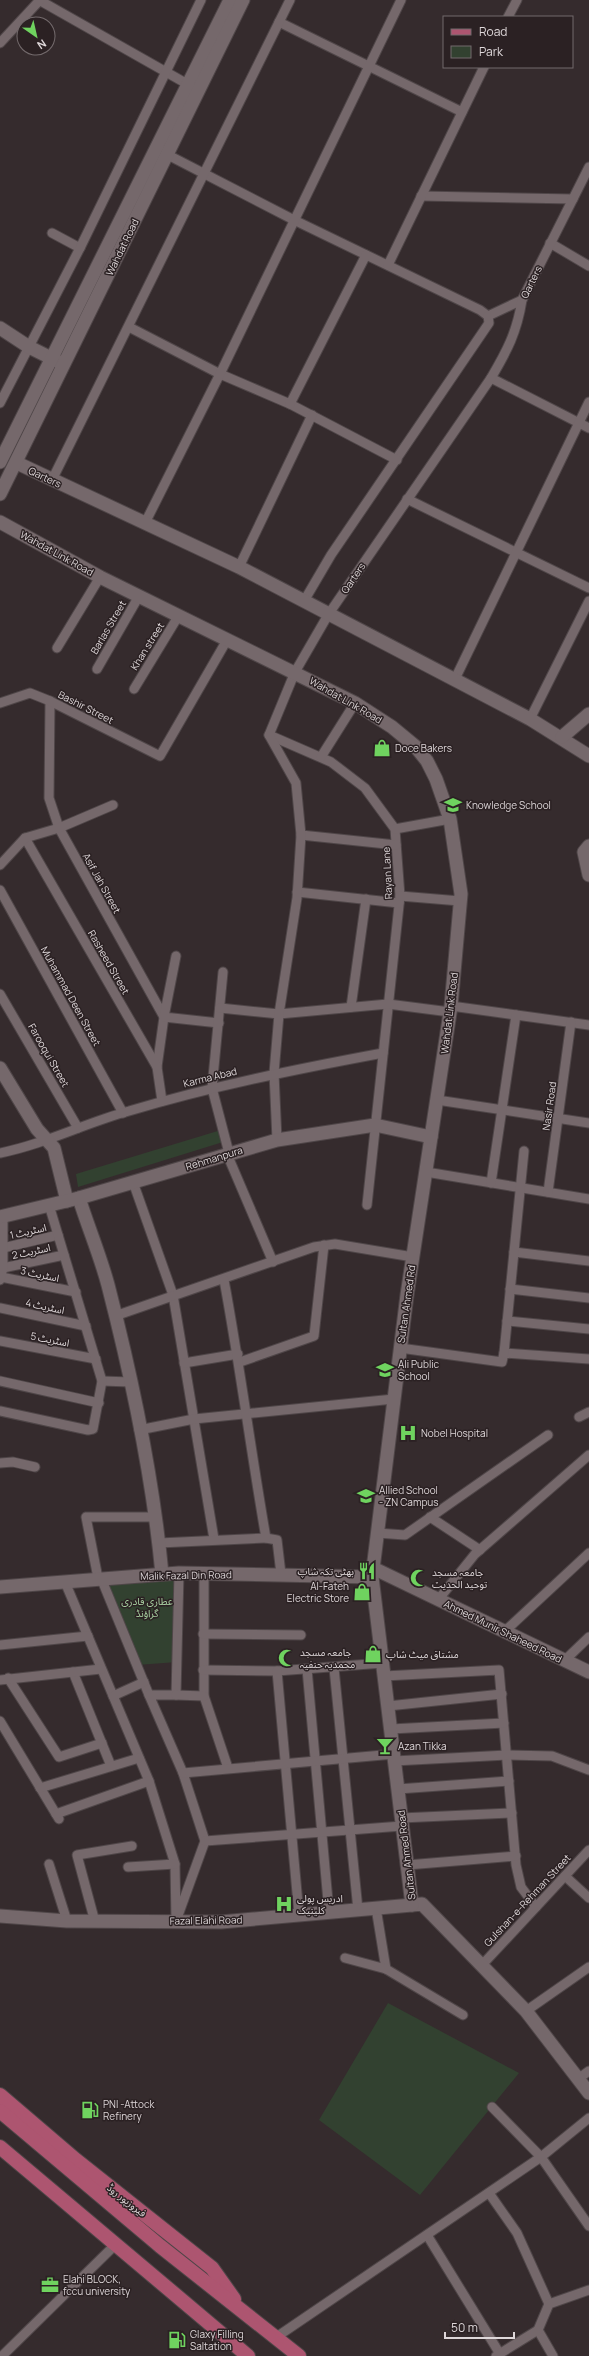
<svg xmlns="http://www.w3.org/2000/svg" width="589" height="2356" font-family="Manrope,'Noto Sans Arabic',sans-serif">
<rect width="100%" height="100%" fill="#352b2d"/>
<!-- green -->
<g fill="#324130">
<path d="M 221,1130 L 223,1142 L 78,1187 L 76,1174 Z"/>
<path d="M 179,1573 L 177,1662 L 137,1665 L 101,1578 Z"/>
<path d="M 388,2003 L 519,2073 L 420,2195 L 319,2120 Z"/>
</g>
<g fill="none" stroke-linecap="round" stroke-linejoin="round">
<!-- street casing -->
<g stroke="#4f4648" stroke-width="11">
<g id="street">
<path d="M 39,0 L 189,85"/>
<path d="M 508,17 L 517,0"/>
<path d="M 279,22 L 462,112"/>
<path d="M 0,43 L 40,0"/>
<path d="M 168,155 L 294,220 L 480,310 L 488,316 L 489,323 L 331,555 L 304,601"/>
<path d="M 421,196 L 573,199"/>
<path d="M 52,233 L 80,248"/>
<path d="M 550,243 L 589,266"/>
<path d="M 388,265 L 484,67"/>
<path d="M 488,316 L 522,300"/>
<path d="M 129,327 L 220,374 L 290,404 L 397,460"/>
<path d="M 491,378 L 589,428"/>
<path d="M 0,403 L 80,248 L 201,0"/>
<path d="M 290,404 L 366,255"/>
<path d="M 52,480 L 290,0"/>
<path d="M 407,499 L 589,588"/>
<path d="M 145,523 L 220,374 L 401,0"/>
<path d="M 239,567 L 312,415"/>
<path d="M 57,648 L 100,577"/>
<path d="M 97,669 L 139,596"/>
<path d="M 455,679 L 589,402"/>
<path d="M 134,689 L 179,615"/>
<path d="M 50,701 L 49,798 L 59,828 L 164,1017 L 157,1067"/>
<path d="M 0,703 L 30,693 L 50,701 L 160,756 L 227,640"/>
<path d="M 530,719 L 589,601"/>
<path d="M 269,735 L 331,762 L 365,788 L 395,829 L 400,896 L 367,1205"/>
<path d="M 321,757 L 355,703"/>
<path d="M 395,829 L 450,819"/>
<path d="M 301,835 L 396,845"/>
<path d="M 25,838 L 157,1067 L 162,1101"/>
<path d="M 0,865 L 25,838 L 59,828 L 113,805"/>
<path d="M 0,890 L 123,1113"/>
<path d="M 297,892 L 399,903"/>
<path d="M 400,896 L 460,901"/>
<path d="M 176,956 L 164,1017 L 219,1023"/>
<path d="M 223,972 L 212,1088 L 229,1153"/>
<path d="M 0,994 L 78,1128"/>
<path d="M 451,1006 L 589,1025"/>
<path d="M 351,1007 L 366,899"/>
<path d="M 220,1008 L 279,1014 L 388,1004 L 450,1012"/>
<path d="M 437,1100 L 589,1123"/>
<path d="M 277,1140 L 274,1073 L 279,1014 L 297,898 L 301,835 L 296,783 L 269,735 L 295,672 L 328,615 L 491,378 C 507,351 517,332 522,300 L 589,167"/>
<path d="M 0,1153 C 45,1144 85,1123 129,1111 C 213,1086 297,1069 383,1053"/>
<path d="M 227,1154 L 273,1262"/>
<path d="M 426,1172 L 589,1199"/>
<path d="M 133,1182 L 173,1295 L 214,1539"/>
<path d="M 491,1183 L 516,1015"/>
<path d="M 548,1192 L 571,1022"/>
<path d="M 3,1248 L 58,1235"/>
<path d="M 514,1252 L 589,1261"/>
<path d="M 3,1268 L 64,1255"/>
<path d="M 1,1277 L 76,1292"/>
<path d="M 0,1280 L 3,1268 L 3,1216"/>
<path d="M 510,1289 L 589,1298"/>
<path d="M 0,1308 L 86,1326"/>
<path d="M 115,1316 L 314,1247 L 335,1244 L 413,1257"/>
<path d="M 507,1321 L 589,1329"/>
<path d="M 0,1341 L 96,1359"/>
<path d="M 400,1348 L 502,1362 L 504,1353 L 589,1359"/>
<path d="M 504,1353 L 524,1151"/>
<path d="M 240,1362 L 314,1336 L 324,1245"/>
<path d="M 184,1363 L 238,1354"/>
<path d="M 0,1381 L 99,1403"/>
<path d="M 102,1381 L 130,1382"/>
<path d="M 0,1411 L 88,1430 L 93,1429 L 102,1381 L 49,1205"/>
<path d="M 579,1417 L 589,1412"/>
<path d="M 139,1430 L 194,1419 L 394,1399"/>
<path d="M 0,1463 L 13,1462 L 35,1467"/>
<path d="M 430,1517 L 480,1550"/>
<path d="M 377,1533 L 405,1535 L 548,1435"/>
<path d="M 266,1538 L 277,1540 L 281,1574"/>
<path d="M 159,1543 L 266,1538 C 251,1452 240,1366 224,1280"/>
<path d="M 204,1573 L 204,1696 L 228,1768"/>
<path d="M 98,1578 L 86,1517 L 154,1517"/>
<path d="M 101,1578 L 149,1695"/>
<path d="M 65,1582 L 149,1781 L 175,1864 L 176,1921 L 205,1841 L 183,1773 L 149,1695 L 176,1695 L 179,1573"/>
<path d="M 438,1600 L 475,1554 L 589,1455"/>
<path d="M 504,1632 L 589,1553"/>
<path d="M 203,1634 L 301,1635"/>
<path d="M 0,1645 L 88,1636"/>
<path d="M 564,1661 L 589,1637"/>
<path d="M 334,1668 L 358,1910"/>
<path d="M 307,1669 L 329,1912"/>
<path d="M 203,1670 L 277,1671 L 383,1663"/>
<path d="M 277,1671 L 299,1915"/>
<path d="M 73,1672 L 111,1766"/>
<path d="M 384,1676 L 499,1670 L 516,1865 L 521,1887 L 536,1907"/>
<path d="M 8,1678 L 59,1757 L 102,1743"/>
<path d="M 0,1680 L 101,1669"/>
<path d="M 176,1695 L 204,1696"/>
<path d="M 113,1696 L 144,1682"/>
<path d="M 388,1706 L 502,1694"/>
<path d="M 0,1721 L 59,1819"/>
<path d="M 391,1729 L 504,1723"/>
<path d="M 394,1761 L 507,1755 L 552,1756 L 589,1770"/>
<path d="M 183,1773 L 394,1754"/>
<path d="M 40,1788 L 139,1758"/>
<path d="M 398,1789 L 509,1781"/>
<path d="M 56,1814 L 149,1781"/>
<path d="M 401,1818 L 512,1813"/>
<path d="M 205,1841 L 402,1826"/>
<path d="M 49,1864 L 67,1921"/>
<path d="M 407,1865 L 516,1856"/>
<path d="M 128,1867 L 175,1864"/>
<path d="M 565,1876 L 589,1898"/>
<path d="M 376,1908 L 386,1969"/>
<path d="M 95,1922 L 77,1855 L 132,1846"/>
<path d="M 345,1958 L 386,1969 L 463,2015"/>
<path d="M 482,1965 L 589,1850"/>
<path d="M 526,2011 L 589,1967"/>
<path d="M 578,2079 L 589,2071"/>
<path d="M 492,2107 L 541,2157 L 589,2226"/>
<path d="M 489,2193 L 517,2233 L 549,2304"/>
<path d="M 427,2235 L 500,2354"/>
<path d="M 538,2330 L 553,2356"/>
<path d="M 275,2338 L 541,2157 L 589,2118"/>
<path d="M 2,2356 L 115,2245"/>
<path d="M 496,2356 L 538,2330 L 549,2304 L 589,2290"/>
</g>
</g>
<!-- secondary casing -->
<g stroke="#4f4648" stroke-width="15">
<g id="secondary">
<path d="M 0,328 L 29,347 L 61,363"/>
<path d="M 0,462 L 230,0"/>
<path d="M 17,463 L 239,567 L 530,719 L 589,756"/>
<path d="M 0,494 L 243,0"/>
<path d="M 0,522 L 100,577 L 355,703 L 392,727 L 415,746 L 427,761 L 436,779 L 450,819 L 461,894 L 451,1006 L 407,1295 L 372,1577 L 412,1905 L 422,1904 L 526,2011 L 589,2093"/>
<path d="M 562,737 L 589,714"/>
<path d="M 589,846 L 584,852 L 589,875"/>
<path d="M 0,1068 L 37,1129 L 54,1148 L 67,1201"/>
<path d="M 79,1198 C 88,1227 100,1255 108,1285 C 132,1378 153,1478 162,1574"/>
<path d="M 0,1217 L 79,1198 L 277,1140 L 375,1125 L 431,1137"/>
<path d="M 373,1568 L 589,1672"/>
<path d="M 0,1587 L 179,1573 L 372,1577"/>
<path d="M 0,1916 L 67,1921 L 221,1922 L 412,1905"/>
</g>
</g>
<!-- primary casing -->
<g stroke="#4f4648" stroke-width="16">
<g id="primary">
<path d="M 0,2095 L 76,2160 L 212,2268 L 234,2299"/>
<path d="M 0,2111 L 160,2246 L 299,2356"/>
<path d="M 0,2147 L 248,2356"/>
</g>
</g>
<!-- street -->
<use href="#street" stroke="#75686b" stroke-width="9"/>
<!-- secondary -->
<use href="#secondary" stroke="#75686b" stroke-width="13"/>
<!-- primary -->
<use href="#primary" stroke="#ad5570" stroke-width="14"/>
</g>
<!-- icons -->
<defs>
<g id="shop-bare" transform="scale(1.38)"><path d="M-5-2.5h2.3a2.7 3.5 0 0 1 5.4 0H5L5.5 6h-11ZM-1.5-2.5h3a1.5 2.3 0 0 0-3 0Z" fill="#6fd35f" stroke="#2b2123" stroke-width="2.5" paint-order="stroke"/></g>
<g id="school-bare" transform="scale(1.38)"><path d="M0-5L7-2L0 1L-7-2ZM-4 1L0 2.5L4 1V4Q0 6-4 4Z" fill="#6fd35f" stroke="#2b2123" stroke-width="2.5" paint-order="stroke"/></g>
<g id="hospital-bare" transform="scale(1.38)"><path d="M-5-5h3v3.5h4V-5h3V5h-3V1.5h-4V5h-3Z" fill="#6fd35f" stroke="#2b2123" stroke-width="2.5" paint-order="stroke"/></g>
<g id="restaurant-bare" transform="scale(1.38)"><path d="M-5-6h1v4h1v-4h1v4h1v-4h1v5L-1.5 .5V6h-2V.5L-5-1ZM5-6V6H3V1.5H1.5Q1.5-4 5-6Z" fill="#6fd35f" stroke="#2b2123" stroke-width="2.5" paint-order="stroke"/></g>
<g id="mosque-bare" transform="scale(1.38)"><path d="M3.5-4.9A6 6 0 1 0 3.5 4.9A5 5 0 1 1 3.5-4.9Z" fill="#6fd35f" stroke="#2b2123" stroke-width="2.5" paint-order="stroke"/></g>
<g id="bar-bare" transform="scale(1.38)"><path d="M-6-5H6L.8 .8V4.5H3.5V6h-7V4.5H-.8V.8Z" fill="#6fd35f" stroke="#2b2123" stroke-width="2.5" paint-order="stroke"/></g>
<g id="fuel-bare" transform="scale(1.38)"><path d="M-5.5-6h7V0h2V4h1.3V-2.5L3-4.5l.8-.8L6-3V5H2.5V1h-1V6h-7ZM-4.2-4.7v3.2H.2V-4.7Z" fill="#6fd35f" stroke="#2b2123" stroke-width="2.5" paint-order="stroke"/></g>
<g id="office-bare" transform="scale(1.38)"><path d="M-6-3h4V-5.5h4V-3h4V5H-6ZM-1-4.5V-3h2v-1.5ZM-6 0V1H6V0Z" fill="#6fd35f" stroke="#2b2123" stroke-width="2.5" paint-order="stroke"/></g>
</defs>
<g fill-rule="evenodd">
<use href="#shop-bare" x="382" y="748"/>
<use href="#school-bare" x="453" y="805"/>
<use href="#school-bare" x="385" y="1370"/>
<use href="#hospital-bare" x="408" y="1433"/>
<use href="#school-bare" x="366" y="1496"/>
<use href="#restaurant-bare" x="367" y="1571"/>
<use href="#mosque-bare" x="419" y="1578"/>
<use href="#shop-bare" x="362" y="1592"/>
<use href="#shop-bare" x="373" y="1654"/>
<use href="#mosque-bare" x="287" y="1658"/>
<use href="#bar-bare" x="385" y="1746"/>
<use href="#hospital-bare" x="284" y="1904"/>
<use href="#fuel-bare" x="90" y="2110"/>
<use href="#office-bare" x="50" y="2285"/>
<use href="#fuel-bare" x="177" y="2340"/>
</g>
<g text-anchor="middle" stroke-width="3" stroke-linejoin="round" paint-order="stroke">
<!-- street labels -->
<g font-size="10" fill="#ded7d9" stroke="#2b2123">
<text transform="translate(122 247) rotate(-64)" y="4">Wahdat Road</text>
<text transform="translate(531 282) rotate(-64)" y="4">Qarters</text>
<text transform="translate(45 477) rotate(25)" y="4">Qarters</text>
<text transform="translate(57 553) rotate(29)" y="4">Wahdat Link Road</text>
<text transform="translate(353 578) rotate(-56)" y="4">Qarters</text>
<text transform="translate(108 627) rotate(-60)" y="4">Barlas Street</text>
<text transform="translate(147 646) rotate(-58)" y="4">Khan street</text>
<text transform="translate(346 700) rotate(30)" y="4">Wahdat Link Road</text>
<text transform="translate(86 707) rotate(27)" y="4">Bashir Street</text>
<text transform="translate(387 873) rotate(-93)" y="4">Rayan Lane</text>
<text transform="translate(102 883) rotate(61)" y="4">Asif Jah Street</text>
<text transform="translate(109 962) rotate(60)" y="4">Rasheed Street</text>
<text transform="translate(71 996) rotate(61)" y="4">Muhammad Deen Street</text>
<text transform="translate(449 1013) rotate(-83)" y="4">Wahdat Link Road</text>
<text transform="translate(49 1055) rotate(60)" y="4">Farooqui Street</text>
<text transform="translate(210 1077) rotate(-14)" y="4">Karma Abad</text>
<text transform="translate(549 1106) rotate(-82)" y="4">Nasir Road</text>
<text transform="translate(214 1158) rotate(-17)" y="4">Rehmanpura</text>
<text transform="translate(28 1231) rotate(-13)" y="4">اسٹریٹ 1</text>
<text transform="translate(31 1251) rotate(-12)" y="4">اسٹریٹ 2</text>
<text transform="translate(40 1274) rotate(12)" y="4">اسٹریٹ 3</text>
<text transform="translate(406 1304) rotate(-82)" y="4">Sultan Ahmed Rd</text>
<text transform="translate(45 1306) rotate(12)" y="4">اسٹریٹ 4</text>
<text transform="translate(50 1339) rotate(11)" y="4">اسٹریٹ 5</text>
<text transform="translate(186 1575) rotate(-1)" y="4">Malik Fazal Din Road</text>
<text transform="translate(503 1631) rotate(26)" y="4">Ahmed Munir Shaheed Road</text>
<text transform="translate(406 1855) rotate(-97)" y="4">Sultan Ahmed Road</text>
<text transform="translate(527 1900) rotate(-47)" y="4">Gulshan-e-Rehman Street</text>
<text transform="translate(206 1920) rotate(-1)" y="4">Fazal Elahi Road</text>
<text transform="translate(127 2200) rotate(38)" y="4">فیروزپور روڈ</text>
</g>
<!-- poi labels -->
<g font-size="10" fill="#ded7d9" stroke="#2b2123" text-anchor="start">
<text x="395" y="752">Doce Bakers</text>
<text x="466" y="809">Knowledge School</text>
<text x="398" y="1368">Ali Public<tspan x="398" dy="12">School</tspan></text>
<text x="421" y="1437">Nobel Hospital</text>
<text x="379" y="1494">Allied School<tspan x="379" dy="12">- ZN Campus</tspan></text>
<text x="354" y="1575" text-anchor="end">بھٹی تکہ شاپ</text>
<text x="432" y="1576">جامعہ مسجد<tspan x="432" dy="12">توحید الحدیٽ</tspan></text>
<text x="349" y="1590" text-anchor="end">Al-Fateh<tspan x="349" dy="12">Electric Store</tspan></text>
<text x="300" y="1656">جامعہ مسجد<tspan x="300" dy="12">محمدیہ حنفیہ</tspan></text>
<text x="386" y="1658">مشتاق میٹ شاپ</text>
<text x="398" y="1750">Azan Tikka</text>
<text x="297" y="1902">ادریس پولی<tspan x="297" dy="12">کلینیک</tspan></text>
<text x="103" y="2108">PNI -Attock<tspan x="103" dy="12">Refinery</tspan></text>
<text x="63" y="2283">Elahi BLOCK,<tspan x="63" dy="12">fccu university</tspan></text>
<text x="190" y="2338">Glaxy Filling<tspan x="190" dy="12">Saltation</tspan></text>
</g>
<!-- park labels -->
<g font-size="10" fill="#aad3a3" stroke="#2b2123">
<text x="147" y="1605">عطاری قادری<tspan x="147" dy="12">گراؤنڈ</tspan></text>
</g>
</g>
<!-- legend -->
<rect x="443" y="16" width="130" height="52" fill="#2b2123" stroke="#736a6c"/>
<rect x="451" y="29" width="20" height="6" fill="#ad5570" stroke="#736a6c"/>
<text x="479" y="36" font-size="12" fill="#ded7d9">Road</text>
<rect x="451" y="46" width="20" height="12" fill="#324130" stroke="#736a6c"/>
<text x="479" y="56" font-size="12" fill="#ded7d9">Park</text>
<!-- north arrow -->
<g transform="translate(36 36) rotate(146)"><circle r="19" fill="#2b2123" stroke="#736a6c"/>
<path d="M0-3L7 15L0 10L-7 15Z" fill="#6fd35f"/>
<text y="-6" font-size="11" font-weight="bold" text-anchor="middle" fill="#ded7d9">N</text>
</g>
<!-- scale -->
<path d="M445 2332v6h69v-6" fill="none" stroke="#ded7d9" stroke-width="2"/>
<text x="451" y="2332" font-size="12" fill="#ded7d9" stroke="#2b2123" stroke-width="3" paint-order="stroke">50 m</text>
</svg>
